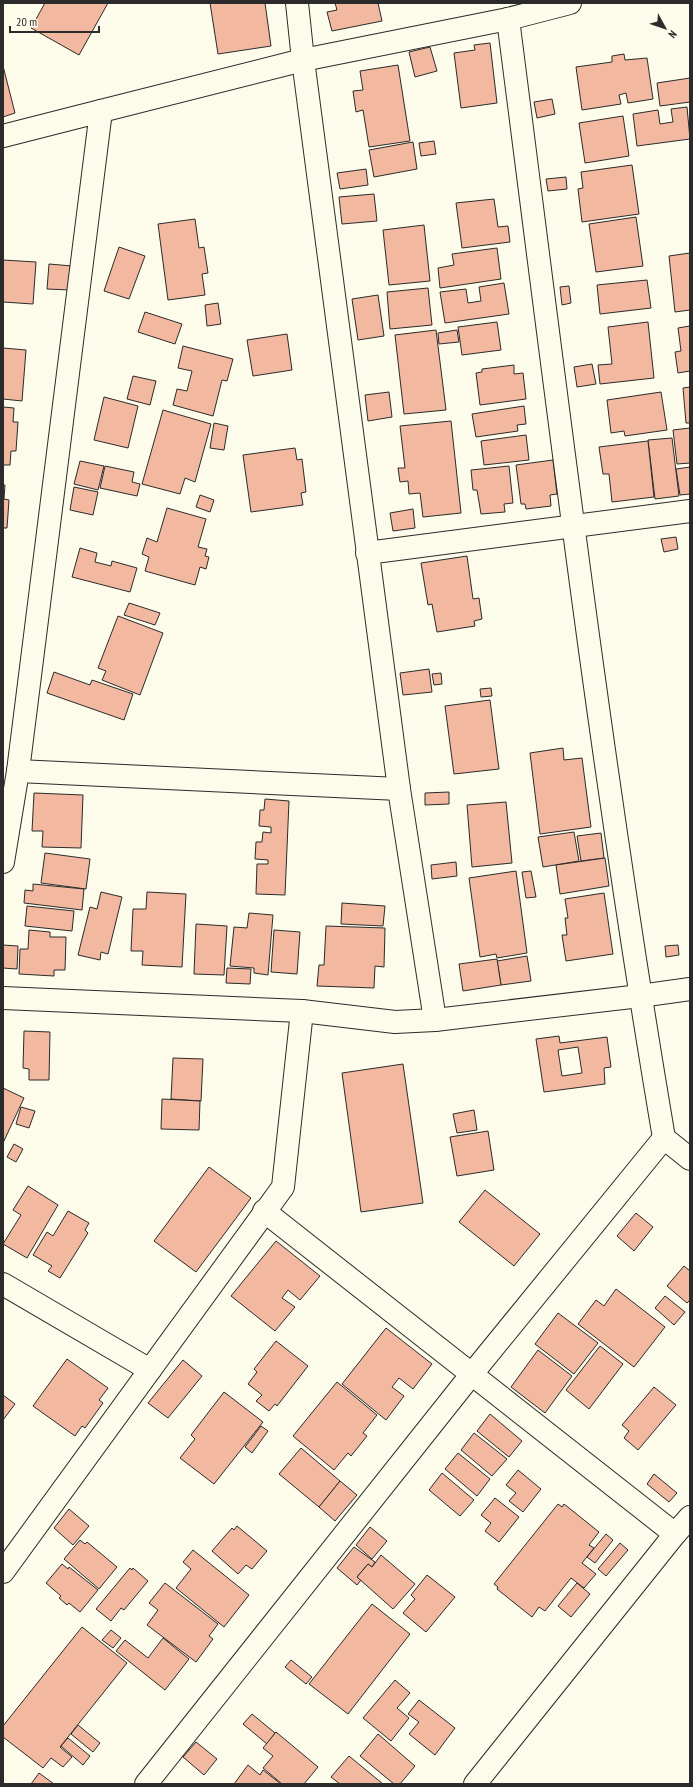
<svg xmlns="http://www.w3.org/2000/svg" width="693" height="1787" font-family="'PT Sans Narrow',sans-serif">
<rect width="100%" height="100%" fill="#fdfbea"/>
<!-- building -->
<g fill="#f2b8a0" stroke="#2b2b2b" fill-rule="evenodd">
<path d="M 45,3 L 108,3 L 79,55 L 31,28 Z"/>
<path d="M 210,3 L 265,3 L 271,46 L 218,54 Z"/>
<path d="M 335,3 L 378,3 L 382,21 L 332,31 L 327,12 L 337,10 Z"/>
<path d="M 490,43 L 497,103 L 461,108 L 454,53 L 475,50 L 474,45 Z"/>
<path d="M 430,47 L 437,71 L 415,77 L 409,52 Z"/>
<path d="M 624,54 L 625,60 L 647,58 L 653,99 L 628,103 L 626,93 L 619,95 L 621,104 L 582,110 L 576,67 L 612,62 L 612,56 Z"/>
<path d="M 398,65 L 410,141 L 369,147 L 363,110 L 356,112 L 353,91 L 363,90 L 360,71 Z"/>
<path d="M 3,66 L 15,113 L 3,117 Z"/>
<path d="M 690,78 L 690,102 L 660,106 L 657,83 Z"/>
<path d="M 552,99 L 555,114 L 537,118 L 534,102 Z"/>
<path d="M 687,107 L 690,139 L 637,146 L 633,114 L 658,110 L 660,124 L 673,122 L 671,109 Z"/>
<path d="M 623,116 L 629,156 L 585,163 L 579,123 Z"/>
<path d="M 434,141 L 436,154 L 421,156 L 419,143 Z"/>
<path d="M 413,142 L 417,169 L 374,177 L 369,150 Z"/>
<path d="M 632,165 L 639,214 L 582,222 L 578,189 L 583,188 L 581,172 Z"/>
<path d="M 366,169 L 368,185 L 340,189 L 337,173 Z"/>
<path d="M 566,177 L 567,189 L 548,191 L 546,179 Z"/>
<path d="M 374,194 L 377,221 L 342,224 L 339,197 Z"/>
<path d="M 494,199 L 498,227 L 508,226 L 510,242 L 462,248 L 456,203 Z"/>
<path d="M 636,217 L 643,266 L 596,272 L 589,224 Z"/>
<path d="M 195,219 L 199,248 L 204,247 L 208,273 L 202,274 L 205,295 L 168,300 L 158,224 Z"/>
<path d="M 424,225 L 430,281 L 389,285 L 383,230 Z"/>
<path d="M 119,247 L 145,256 L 129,299 L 104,291 Z"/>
<path d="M 497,248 L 501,279 L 440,288 L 438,268 L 454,265 L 452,254 Z"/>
<path d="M 690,253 L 690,310 L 675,312 L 669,256 Z"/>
<path d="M 3,260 L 36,262 L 33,304 L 3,302 Z"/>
<path d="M 49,264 L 72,266 L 70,290 L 47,289 Z"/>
<path d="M 647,280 L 651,308 L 600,314 L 597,285 Z"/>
<path d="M 504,283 L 509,314 L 445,323 L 440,292 L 466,289 L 468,303 L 481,301 L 479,287 Z"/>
<path d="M 569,286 L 571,303 L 562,305 L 560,287 Z"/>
<path d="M 428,288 L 432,325 L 390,329 L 387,292 Z"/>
<path d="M 378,295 L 384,336 L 358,340 L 352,299 Z"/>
<path d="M 218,303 L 221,324 L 207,326 L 205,305 Z"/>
<path d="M 145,312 L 182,324 L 175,344 L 138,332 Z"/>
<path d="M 497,322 L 501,350 L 462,355 L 458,327 Z"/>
<path d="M 648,322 L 654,378 L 600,384 L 598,365 L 612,364 L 608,327 Z"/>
<path d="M 690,326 L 690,371 L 678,373 L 675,352 L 681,351 L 678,328 Z"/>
<path d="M 436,330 L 446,410 L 404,414 L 395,335 Z"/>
<path d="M 457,330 L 459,342 L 439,344 L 438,333 Z"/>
<path d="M 287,334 L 292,370 L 253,376 L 247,340 Z"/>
<path d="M 183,346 L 233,359 L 227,381 L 222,380 L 213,416 L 173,405 L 177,389 L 187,391 L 192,371 L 178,368 Z"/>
<path d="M 3,348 L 26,350 L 22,401 L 3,399 Z"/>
<path d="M 592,364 L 596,384 L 577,387 L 574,367 Z"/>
<path d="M 514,365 L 514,374 L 523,373 L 526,399 L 480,405 L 476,373 L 482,372 L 482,369 Z"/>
<path d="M 133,376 L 156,381 L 150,405 L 127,399 Z"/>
<path d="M 690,387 L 690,423 L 686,423 L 683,388 Z"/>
<path d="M 389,392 L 392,417 L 368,421 L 365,395 Z"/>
<path d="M 661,392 L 667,430 L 625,436 L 624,431 L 611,433 L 607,400 Z"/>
<path d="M 104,397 L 138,406 L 128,448 L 94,440 Z"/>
<path d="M 524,406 L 526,424 L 517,425 L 518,431 L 476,437 L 472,414 Z"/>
<path d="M 3,407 L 14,408 L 13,422 L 18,422 L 16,451 L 11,451 L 10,465 L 3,465 Z"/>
<path d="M 163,410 L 211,424 L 195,482 L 185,478 L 180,494 L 142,484 Z"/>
<path d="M 451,421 L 461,513 L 423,517 L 420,493 L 409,494 L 408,481 L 400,482 L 398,468 L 405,468 L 400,426 Z"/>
<path d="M 214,423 L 228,426 L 224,450 L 210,448 Z"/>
<path d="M 690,428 L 690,463 L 677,464 L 673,430 Z"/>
<path d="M 526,435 L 529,460 L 484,465 L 481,441 Z"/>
<path d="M 672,438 L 679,496 L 655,499 L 648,440 Z"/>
<path d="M 648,441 L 654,497 L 612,502 L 609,474 L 603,474 L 599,447 Z"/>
<path d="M 295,448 L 297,460 L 302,459 L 306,492 L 301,493 L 303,505 L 251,512 L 243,455 Z"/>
<path d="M 553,460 L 557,494 L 550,495 L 551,506 L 526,509 L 525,504 L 521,504 L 516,465 Z"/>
<path d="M 80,461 L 104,466 L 98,490 L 74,484 Z"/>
<path d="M 105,466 L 134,472 L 132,482 L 140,484 L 137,496 L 100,488 Z"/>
<path d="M 509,466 L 513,503 L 504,504 L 505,512 L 481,514 L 477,490 L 473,490 L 471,470 Z"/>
<path d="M 690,467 L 690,494 L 680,495 L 676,469 Z"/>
<path d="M 3,485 L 5,485 L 4,499 L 9,500 L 7,528 L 3,528 Z"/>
<path d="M 74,487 L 98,492 L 93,515 L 70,510 Z"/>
<path d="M 200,495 L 214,500 L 210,512 L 196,507 Z"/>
<path d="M 167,508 L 206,519 L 198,547 L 207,549 L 205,556 L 209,557 L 206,569 L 200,567 L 195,585 L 145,571 L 149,557 L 142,554 L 147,538 L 157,542 Z"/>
<path d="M 413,509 L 415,528 L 393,531 L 390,513 Z"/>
<path d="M 676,537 L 678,549 L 664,552 L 661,539 Z"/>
<path d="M 80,548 L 97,553 L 95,562 L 111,566 L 112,561 L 137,568 L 130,592 L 72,577 Z"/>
<path d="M 467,556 L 473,599 L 479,598 L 482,619 L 474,621 L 475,626 L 437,632 L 432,604 L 428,605 L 421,563 Z"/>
<path d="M 129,603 L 160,613 L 155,625 L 124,615 Z"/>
<path d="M 118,616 L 163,633 L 140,695 L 102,680 L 106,671 L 98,668 Z"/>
<path d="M 429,669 L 432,692 L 403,695 L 400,673 Z"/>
<path d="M 54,672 L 90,685 L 92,680 L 133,694 L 124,720 L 47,693 Z"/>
<path d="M 441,673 L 442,684 L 434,685 L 432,674 Z"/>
<path d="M 491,688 L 492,696 L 481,697 L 480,689 Z"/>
<path d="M 490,700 L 499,769 L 454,774 L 445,706 Z"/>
<path d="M 563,748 L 564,760 L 582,758 L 591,827 L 540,834 L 530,753 Z"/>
<path d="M 449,792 L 449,804 L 425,805 L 425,793 Z"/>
<path d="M 34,793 L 83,795 L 81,848 L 42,847 L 43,831 L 32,831 Z"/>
<path d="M 265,799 L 289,801 L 285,895 L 256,894 L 257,864 L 268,864 L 268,860 L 255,859 L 256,842 L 262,842 L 263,832 L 271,833 L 271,827 L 259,826 L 260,810 L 264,810 Z"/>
<path d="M 506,802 L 512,863 L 472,867 L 467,805 Z"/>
<path d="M 574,832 L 579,861 L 543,867 L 538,837 Z"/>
<path d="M 601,833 L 604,858 L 581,861 L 577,836 Z"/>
<path d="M 45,853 L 90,859 L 86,889 L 41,883 Z"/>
<path d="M 605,858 L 609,886 L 560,894 L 556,865 Z"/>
<path d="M 456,862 L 457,876 L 432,879 L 431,865 Z"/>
<path d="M 516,871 L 527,953 L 497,958 L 496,954 L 480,957 L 469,878 Z"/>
<path d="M 531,871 L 536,897 L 526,898 L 522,872 Z"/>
<path d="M 33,884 L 84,889 L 82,910 L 24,903 L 25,890 L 33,891 Z"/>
<path d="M 101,892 L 122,897 L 108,954 L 101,952 L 100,960 L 78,955 L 90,907 L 97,909 Z"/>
<path d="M 147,892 L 186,894 L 182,967 L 142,965 L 143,951 L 131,951 L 133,909 L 146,909 Z"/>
<path d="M 604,893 L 613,954 L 566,961 L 562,935 L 567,935 L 565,918 L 568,918 L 565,899 Z"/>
<path d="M 342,903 L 385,906 L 383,926 L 341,924 Z"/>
<path d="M 27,906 L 74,911 L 72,931 L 25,926 Z"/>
<path d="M 249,913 L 273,915 L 268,975 L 254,973 L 254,968 L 230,966 L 234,927 L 247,928 Z"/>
<path d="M 196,924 L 227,926 L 224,975 L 194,974 Z"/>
<path d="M 326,926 L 385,928 L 384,967 L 375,966 L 374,988 L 317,986 L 319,965 L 324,965 Z"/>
<path d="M 29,930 L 50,932 L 50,937 L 66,937 L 65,970 L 54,970 L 54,976 L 19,974 L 20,949 L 28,949 Z"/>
<path d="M 274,930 L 300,932 L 297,974 L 271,972 Z"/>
<path d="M 3,945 L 18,946 L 17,969 L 3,968 Z"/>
<path d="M 678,945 L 679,955 L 666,957 L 665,946 Z"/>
<path d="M 527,956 L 531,981 L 501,985 L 497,961 Z"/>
<path d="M 497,959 L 501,985 L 463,991 L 459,964 Z"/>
<path d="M 227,968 L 251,969 L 250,984 L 226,983 Z"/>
<path d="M 24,1031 L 50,1032 L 49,1080 L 29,1080 L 29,1069 L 23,1068 Z"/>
<path d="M 559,1036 L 560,1043 L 607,1037 L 611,1067 L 604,1068 L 605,1084 L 544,1092 L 536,1039 ZM 578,1047 L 582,1073 L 562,1076 L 558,1050 Z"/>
<path d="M 173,1058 L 203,1059 L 201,1101 L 171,1099 Z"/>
<path d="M 403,1064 L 423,1203 L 361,1212 L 342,1073 Z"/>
<path d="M 3,1088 L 24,1098 L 3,1143 Z"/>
<path d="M 162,1099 L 200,1101 L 199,1130 L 161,1129 Z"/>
<path d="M 21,1107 L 35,1111 L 29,1128 L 16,1124 Z"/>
<path d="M 474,1110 L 477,1130 L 457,1133 L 453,1114 Z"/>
<path d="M 488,1131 L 494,1170 L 457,1176 L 450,1137 Z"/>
<path d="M 14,1144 L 23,1149 L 16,1162 L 7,1157 Z"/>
<path d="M 209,1167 L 251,1198 L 196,1272 L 154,1241 Z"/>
<path d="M 28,1186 L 58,1205 L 27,1258 L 3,1244 L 21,1215 L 13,1210 Z"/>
<path d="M 485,1190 L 540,1234 L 514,1266 L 459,1222 Z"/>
<path d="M 68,1211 L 89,1223 L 85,1230 L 88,1233 L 60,1278 L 48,1271 L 52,1266 L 33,1255 L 47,1232 L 53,1236 Z"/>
<path d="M 636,1213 L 653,1227 L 634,1251 L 617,1236 Z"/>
<path d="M 276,1241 L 320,1276 L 300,1300 L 288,1290 L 282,1298 L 295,1307 L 275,1331 L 231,1296 Z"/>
<path d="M 684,1266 L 690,1271 L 690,1300 L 687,1303 L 667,1286 Z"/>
<path d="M 616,1289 L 665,1327 L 634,1367 L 578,1324 L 596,1300 L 604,1306 Z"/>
<path d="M 665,1296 L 685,1312 L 674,1325 L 655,1308 Z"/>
<path d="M 558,1313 L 598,1343 L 574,1374 L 535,1344 Z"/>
<path d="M 386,1328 L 432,1364 L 413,1389 L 399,1378 L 392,1387 L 404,1396 L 386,1420 L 342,1384 Z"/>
<path d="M 276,1341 L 308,1366 L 277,1406 L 275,1404 L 269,1411 L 256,1401 L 262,1395 L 248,1384 L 257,1372 L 254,1369 Z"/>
<path d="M 600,1346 L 623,1364 L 589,1409 L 566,1390 Z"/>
<path d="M 538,1350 L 572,1376 L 545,1413 L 511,1387 Z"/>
<path d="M 67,1359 L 108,1388 L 99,1400 L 103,1403 L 85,1428 L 82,1426 L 75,1436 L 33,1406 Z"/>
<path d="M 183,1360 L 202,1376 L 168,1418 L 148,1403 Z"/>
<path d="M 337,1382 L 377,1415 L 363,1433 L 367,1436 L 351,1456 L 348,1453 L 334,1470 L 293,1436 Z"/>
<path d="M 654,1387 L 676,1405 L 638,1450 L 624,1438 L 629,1431 L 622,1425 Z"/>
<path d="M 224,1392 L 263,1422 L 214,1484 L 180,1458 L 195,1439 L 191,1435 Z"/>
<path d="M 3,1395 L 15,1404 L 3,1420 Z"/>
<path d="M 490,1414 L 522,1441 L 509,1457 L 477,1431 Z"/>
<path d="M 261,1426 L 268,1431 L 252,1453 L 245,1447 Z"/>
<path d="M 474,1433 L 507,1459 L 492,1476 L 461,1450 Z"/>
<path d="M 301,1448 L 340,1481 L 319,1507 L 279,1474 Z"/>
<path d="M 458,1453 L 490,1479 L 477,1496 L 445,1469 Z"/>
<path d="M 518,1470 L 541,1489 L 523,1512 L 509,1501 L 516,1493 L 506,1485 Z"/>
<path d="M 442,1473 L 474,1500 L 460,1516 L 429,1490 Z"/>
<path d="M 654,1474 L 677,1493 L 669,1502 L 647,1484 Z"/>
<path d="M 340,1481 L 357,1495 L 335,1521 L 319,1507 Z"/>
<path d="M 495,1498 L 519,1517 L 499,1542 L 485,1531 L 491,1523 L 481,1515 Z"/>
<path d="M 558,1504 L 562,1507 L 564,1504 L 599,1532 L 589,1545 L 594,1548 L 582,1563 L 596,1574 L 584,1588 L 571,1578 L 545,1611 L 539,1607 L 532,1617 L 497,1589 L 498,1587 L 494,1584 Z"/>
<path d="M 69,1509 L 89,1526 L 73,1545 L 54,1528 Z"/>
<path d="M 237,1526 L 267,1551 L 252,1569 L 246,1565 L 238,1574 L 212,1551 L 232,1528 L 234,1530 Z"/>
<path d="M 370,1527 L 387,1541 L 372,1559 L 356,1545 Z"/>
<path d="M 606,1534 L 613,1540 L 595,1563 L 587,1557 Z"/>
<path d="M 80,1540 L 85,1544 L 87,1542 L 117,1567 L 99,1589 L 64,1559 Z"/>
<path d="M 620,1543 L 628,1550 L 606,1576 L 598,1569 Z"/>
<path d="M 354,1547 L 375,1562 L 372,1567 L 368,1564 L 357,1577 L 361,1580 L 357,1585 L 337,1568 Z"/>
<path d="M 193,1550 L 249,1595 L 224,1627 L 176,1588 L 191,1569 L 183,1562 Z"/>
<path d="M 381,1555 L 415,1584 L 393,1609 L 357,1577 L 368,1564 L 372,1567 Z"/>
<path d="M 62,1564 L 68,1569 L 69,1567 L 98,1590 L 80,1612 L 69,1603 L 67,1605 L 59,1598 L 61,1596 L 46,1583 Z"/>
<path d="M 130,1568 L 132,1570 L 133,1568 L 148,1581 L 124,1610 L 121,1608 L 111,1621 L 96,1609 Z"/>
<path d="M 427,1575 L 455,1597 L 426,1632 L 403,1613 L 415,1599 L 411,1595 Z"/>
<path d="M 165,1583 L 218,1624 L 209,1636 L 213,1639 L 196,1662 L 147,1625 L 158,1610 L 149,1603 Z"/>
<path d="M 577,1583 L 590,1594 L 571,1617 L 558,1606 Z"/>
<path d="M 372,1604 L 410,1634 L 348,1714 L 309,1684 Z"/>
<path d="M 82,1627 L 127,1663 L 60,1747 L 72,1757 L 63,1767 L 51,1758 L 43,1768 L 3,1737 L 3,1726 Z"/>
<path d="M 111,1630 L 121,1638 L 113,1648 L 102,1640 Z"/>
<path d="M 163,1638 L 189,1659 L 165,1690 L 116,1651 L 125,1640 L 148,1658 Z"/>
<path d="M 291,1660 L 312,1677 L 306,1684 L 285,1667 Z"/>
<path d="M 395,1680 L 410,1693 L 397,1708 L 409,1718 L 391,1741 L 363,1718 Z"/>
<path d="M 419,1700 L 455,1728 L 435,1755 L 409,1734 L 419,1722 L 408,1714 Z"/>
<path d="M 252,1714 L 275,1733 L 267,1744 L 243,1724 Z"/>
<path d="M 78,1725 L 100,1743 L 93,1752 L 71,1734 Z"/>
<path d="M 276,1732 L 318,1767 L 304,1784 L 282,1784 L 263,1768 L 273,1756 L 263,1748 Z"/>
<path d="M 378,1734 L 415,1766 L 400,1784 L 394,1784 L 360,1756 Z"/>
<path d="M 68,1738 L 90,1756 L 83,1765 L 61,1746 Z"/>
<path d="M 196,1742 L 217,1759 L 204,1775 L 183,1757 Z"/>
<path d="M 349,1756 L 383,1784 L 340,1784 L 331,1777 Z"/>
<path d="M 248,1765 L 260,1775 L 263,1770 L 281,1784 L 234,1784 Z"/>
<path d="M 39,1773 L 54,1784 L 31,1784 Z"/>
</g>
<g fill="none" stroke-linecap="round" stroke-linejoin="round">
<!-- minor casing -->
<g stroke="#2b2b2b" stroke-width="24">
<g id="minor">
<path d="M 297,3 L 303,60 L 399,789 L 435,1020"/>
<path d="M 508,19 C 556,392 601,767 664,1138 L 690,1159"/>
<path d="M 3,136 L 101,111"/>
<path d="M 367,553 L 690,511"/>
<path d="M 18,771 L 399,789"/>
<path d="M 3,862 L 18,771 L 101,111 L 303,60 L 508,19 L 570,3"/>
<path d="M 3,998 L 302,1011 L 395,1022 L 435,1020 L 640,996 L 690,989"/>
<path d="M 264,1211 L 675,1534"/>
<path d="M 3,1284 L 150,1370"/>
<path d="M 3,1572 L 283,1187 L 302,1011"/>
<path d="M 146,1784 L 471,1375 L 664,1138"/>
<path d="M 475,1784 L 675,1534 L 690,1517"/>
</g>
</g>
<!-- minor -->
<use href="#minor" stroke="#fdfbea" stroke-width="22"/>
</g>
<!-- border -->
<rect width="693" height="1787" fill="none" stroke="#2b2b2b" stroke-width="8"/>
<!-- north arrow -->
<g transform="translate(665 28) rotate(130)" stroke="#fdfbea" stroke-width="3" paint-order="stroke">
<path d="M0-3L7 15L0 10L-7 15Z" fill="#2b2b2b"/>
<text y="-6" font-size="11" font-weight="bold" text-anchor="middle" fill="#2b2b2b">N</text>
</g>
<!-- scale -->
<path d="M10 26v6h89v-6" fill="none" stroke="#2b2b2b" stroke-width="2"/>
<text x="16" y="26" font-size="12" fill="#2b2b2b" stroke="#fdfbea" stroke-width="3" paint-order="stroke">20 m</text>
</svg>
